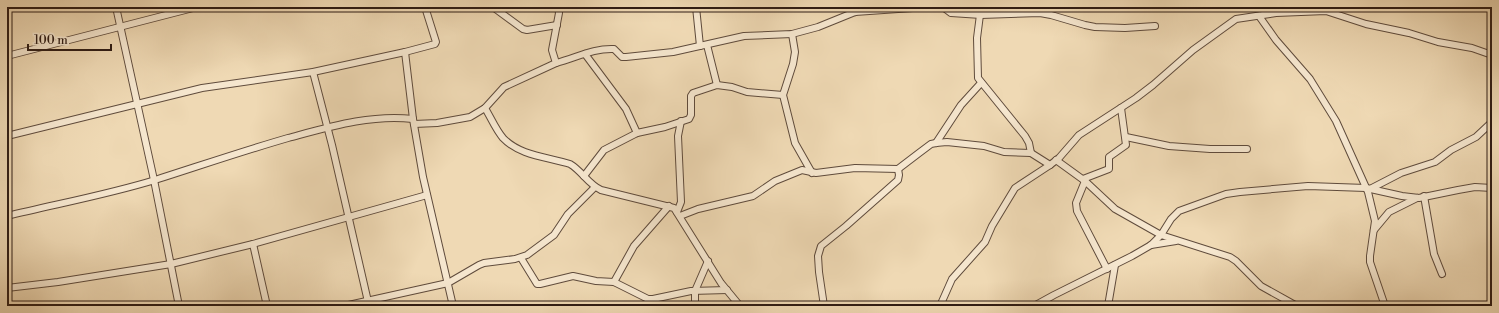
<svg xmlns="http://www.w3.org/2000/svg" width="1499" height="313" font-family="'Libre Bodoni',serif">
<rect width="100%" height="100%" fill="#efd9b4"/>
<filter id="stains"><feTurbulence type="fractalNoise" baseFrequency=".005" numOctaves="4"/><feColorMatrix values="0 0 0 0 .2 0 0 0 0 .09 0 0 0 0 .02 0 0 0 .5 -.17"/></filter>
<radialGradient id="worn" r=".72"><stop offset=".6" stop-color="#630" stop-opacity="0"/><stop offset="1" stop-color="#630" stop-opacity=".3"/></radialGradient>
<g fill="none" stroke-linecap="round" stroke-linejoin="round">
<!-- street casing -->
<g stroke="#5f4b3c" stroke-width="8">
<g id="street">
<path d="M 116,7 L 154,180 L 179,306"/>
<path d="M 493,7 L 523,29 L 527,30 L 557,25"/>
<path d="M 696,7 L 700,46"/>
<path d="M 846,7 L 855,12"/>
<path d="M 943,7 L 951,13 L 981,15 L 1040,13 L 1051,15 L 1085,25 L 1095,27 L 1125,28 L 1155,26"/>
<path d="M 981,7 L 977,38 L 978,78 L 1025,136 L 1029,143 L 1031,153"/>
<path d="M 1259,16 L 1276,40 L 1310,79 L 1336,121 L 1368,192 L 1375,221 L 1370,256 L 1370,262 L 1385,306"/>
<path d="M 792,34 L 795,52 L 793,64 L 783,95 L 795,143 L 812,173"/>
<path d="M 707,45 L 717,85"/>
<path d="M 405,52 L 435,44 L 436,42 L 425,7"/>
<path d="M 585,54 L 626,109 L 637,133"/>
<path d="M 7,56 L 197,7"/>
<path d="M 556,63 C 576,58 593,48 614,49 L 622,57 L 626,57 L 673,52 L 744,36 L 792,34 L 818,27 L 855,12 L 927,7"/>
<path d="M 313,72 L 332,145 L 369,306"/>
<path d="M 485,108 C 491,118 496,130 503,138 C 520,156 548,157 570,164 C 582,171 588,184 601,190 L 674,208 L 721,283 L 740,306"/>
<path d="M 1492,112 L 1492,130"/>
<path d="M 414,124 L 437,123 L 470,117 L 485,108 L 504,87 L 556,63 L 552,50 L 559,13 L 558,7"/>
<path d="M 7,136 L 202,88 L 313,72 L 405,52 L 413,119 L 423,177 L 453,306"/>
<path d="M 1126,137 L 1169,146 L 1210,149 L 1247,149"/>
<path d="M 936,143 L 961,105 L 981,83"/>
<path d="M 1056,160 L 1085,181 L 1115,209 L 1161,235 L 1230,257 L 1236,261 L 1261,286 L 1297,306"/>
<path d="M 584,176 L 604,150 L 637,133 L 665,127 L 689,119 L 691,115 L 691,96 L 693,93 L 717,85 L 732,87 L 747,92 L 783,95"/>
<path d="M 1083,179 L 1109,169 L 1109,157 L 1126,145 L 1121,108"/>
<path d="M 1085,181 L 1076,203 L 1077,211 L 1107,269"/>
<path d="M 1370,189 L 1401,173 L 1435,162 L 1451,150 L 1476,137 L 1492,122"/>
<path d="M 1424,196 L 1434,254 L 1442,274"/>
<path d="M 677,212 L 681,202 L 678,136 L 681,121"/>
<path d="M 7,216 C 56,204 106,195 155,180 C 199,166 243,151 288,138 C 329,127 371,114 413,119"/>
<path d="M 680,216 L 698,209 L 753,196 L 775,181 L 802,170 L 816,173 L 855,168 L 898,169 L 919,153 L 931,144 L 936,143 L 947,142 L 984,146 L 1004,152 L 1031,153 L 1050,165"/>
<path d="M 1374,230 L 1389,212 L 1417,198"/>
<path d="M 253,244 L 267,306"/>
<path d="M 1151,245 L 1176,241"/>
<path d="M 521,258 L 537,284 L 540,284 L 573,276 L 596,281 L 614,282 L 648,299 L 653,299 L 691,291 L 727,290"/>
<path d="M 614,282 L 634,246 L 669,206"/>
<path d="M 7,288 L 58,282 L 171,264 L 253,244 L 427,195"/>
<path d="M 344,306 L 448,283 L 479,265 L 484,263 L 515,259 L 527,255 L 554,235 L 568,214 L 595,187"/>
<path d="M 695,306 L 695,291 L 708,261"/>
<path d="M 824,306 L 819,272 L 818,256 L 821,246 L 846,226 L 898,180 L 899,175 L 898,169"/>
<path d="M 940,306 L 952,279 L 985,242 L 992,226 L 1015,188 L 1050,165 L 1059,158 L 1079,135 L 1136,98 L 1153,85 L 1193,50 L 1236,19 L 1276,13 L 1326,11 L 1366,24 L 1409,33 L 1438,42 L 1472,48 L 1492,55"/>
<path d="M 1034,306 L 1054,295 L 1132,256 L 1151,245 L 1161,235 L 1171,219 L 1179,211 L 1226,194 L 1240,192 L 1308,186 L 1366,188 L 1402,196 L 1419,198 L 1458,190 L 1475,187 L 1492,188"/>
<path d="M 1108,306 L 1115,265"/>
</g>
</g>
<!-- street -->
<use href="#street" stroke="#f5e6ce" stroke-width="6"/>
</g>
<!-- margin -->
<rect width="1499" height="313" fill="none" stroke="#efd9b4" stroke-width="24"/>
<rect x="8" y="8" width="1483" height="297" fill="none" stroke="#2f1c14" stroke-width="2"/>
<rect x="12" y="12" width="1475" height="289" fill="none" stroke="#2f1c14"/>
<!-- scale -->
<path d="M28 44v6h83v-6" fill="none" stroke="#2f1c14" stroke-width="2"/>
<text x="34" y="44" font-size="12" fill="#2f1c14" stroke="#f5e6ce" stroke-width="3" paint-order="stroke">100 m</text>
<rect width="100%" height="100%" filter="url(#stains)"/>
<rect width="100%" height="100%" fill="url(#worn)"/>
</svg>
